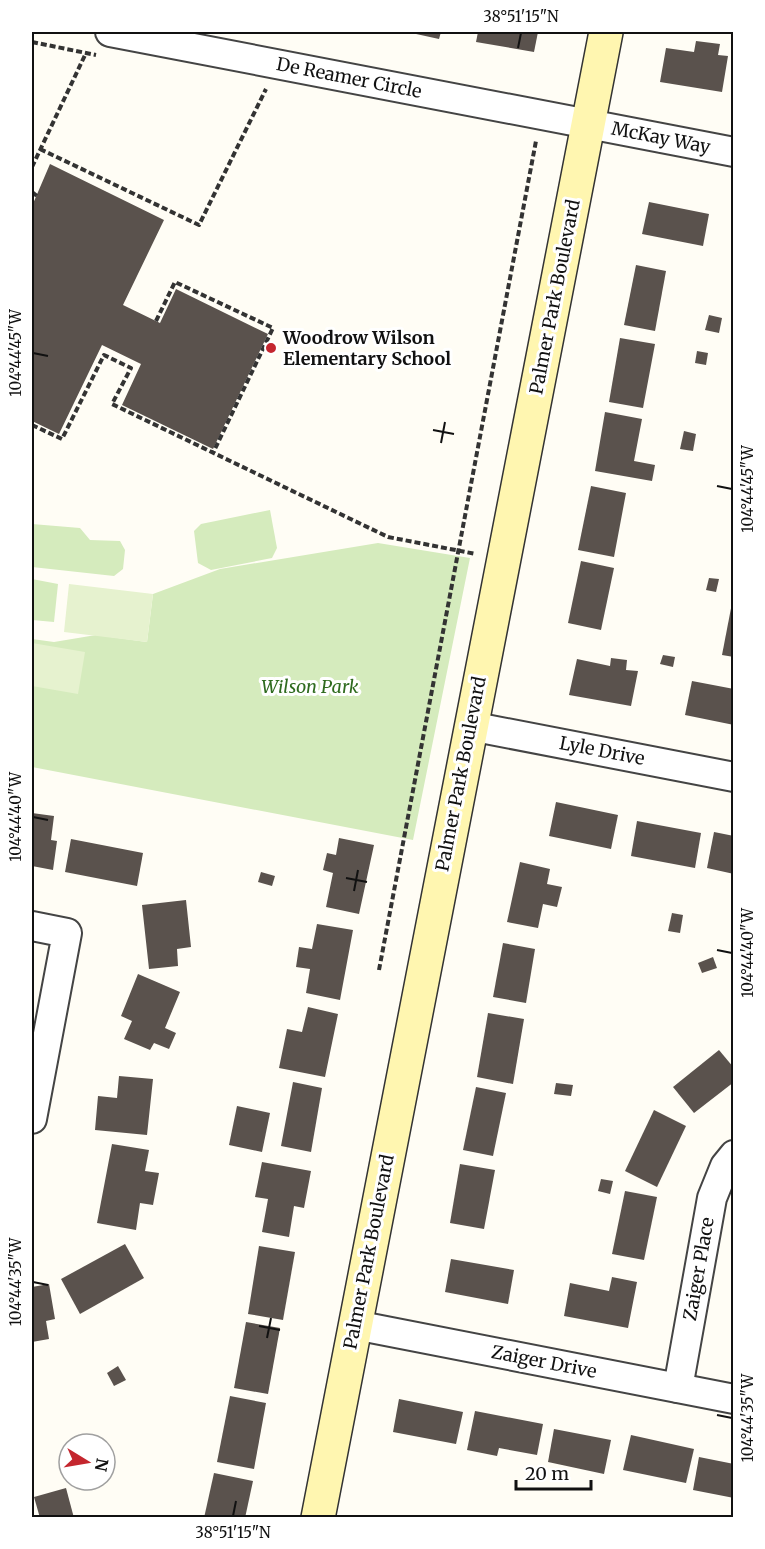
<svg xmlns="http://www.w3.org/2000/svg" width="765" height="1549" font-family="Merriweather,serif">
<rect width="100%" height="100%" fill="#fffdf5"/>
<!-- green -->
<g fill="#d5ebbd">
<path d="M 270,510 L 277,548 L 272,558 L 211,570 L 198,563 L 194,531 L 201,524 Z"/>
<path d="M 32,524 L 80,528 L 90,540 L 120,541 L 125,550 L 123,569 L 114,576 L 32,567 Z"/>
<path d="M 378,543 L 470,558 L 413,840 L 32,767 L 32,639 L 54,642 L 96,635 L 147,642 L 153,594 L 220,569 Z"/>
<path d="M 32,579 L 58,584 L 54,622 L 32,620 Z"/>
</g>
<!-- pitch -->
<g fill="#e6f2cf">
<path d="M 69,584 L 153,594 L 147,642 L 64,632 Z"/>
<path d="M 32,643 L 85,652 L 78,694 L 32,686 Z"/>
</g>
<!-- building -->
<g fill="#5a524d">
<path d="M 407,32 L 441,32 L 439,39 Z"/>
<path d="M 478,32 L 538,32 L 534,52 L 476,42 Z"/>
<path d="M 696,41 L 720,44 L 718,55 L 728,56 L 722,92 L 660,82 L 666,48 L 694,52 Z"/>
<path d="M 50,164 L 164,220 L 123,305 L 160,323 L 176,289 L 268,334 L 213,449 L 122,405 L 141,364 L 102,345 L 59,434 L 32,421 L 32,206 Z"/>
<path d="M 649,202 L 709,214 L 703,246 L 642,234 Z"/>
<path d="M 636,265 L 666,271 L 655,331 L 624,325 Z"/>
<path d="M 709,315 L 722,318 L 719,333 L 705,330 Z"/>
<path d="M 620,338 L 655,344 L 643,408 L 609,402 Z"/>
<path d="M 697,351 L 708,353 L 706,365 L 695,363 Z"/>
<path d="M 605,412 L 642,419 L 634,461 L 655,465 L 652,481 L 595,471 Z"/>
<path d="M 684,431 L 696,434 L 693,451 L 680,449 Z"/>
<path d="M 591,486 L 626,493 L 614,557 L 578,550 Z"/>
<path d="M 581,561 L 614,568 L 601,630 L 568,623 Z"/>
<path d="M 709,578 L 719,579 L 716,592 L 706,590 Z"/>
<path d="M 732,603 L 734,603 L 734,657 L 722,655 Z"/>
<path d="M 663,655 L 675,657 L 673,667 L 660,664 Z"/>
<path d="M 611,658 L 627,660 L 626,670 L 638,671 L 631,706 L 569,695 L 577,659 L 610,666 Z"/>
<path d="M 692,681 L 734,689 L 734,725 L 685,715 Z"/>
<path d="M 556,802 L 618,815 L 611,849 L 549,836 Z"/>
<path d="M 32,813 L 54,816 L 51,840 L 57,841 L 53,870 L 32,866 Z"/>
<path d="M 637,821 L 701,833 L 695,868 L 631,856 Z"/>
<path d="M 714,832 L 734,836 L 734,874 L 707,868 Z"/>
<path d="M 339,838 L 374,845 L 359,914 L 326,907 L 333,873 L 323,870 L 327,853 L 336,855 Z"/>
<path d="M 71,839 L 143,853 L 137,886 L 65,872 Z"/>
<path d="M 520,862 L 550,869 L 547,884 L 562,887 L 557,907 L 543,904 L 538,928 L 507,922 Z"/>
<path d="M 261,872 L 275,876 L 272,886 L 258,882 Z"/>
<path d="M 186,900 L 191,947 L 177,949 L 178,966 L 149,969 L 142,905 Z"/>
<path d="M 672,913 L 683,915 L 680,933 L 668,931 Z"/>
<path d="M 317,924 L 353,930 L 340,1000 L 306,993 L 310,969 L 296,967 L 299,947 L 312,949 Z"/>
<path d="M 503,943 L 535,949 L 526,1003 L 493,997 Z"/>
<path d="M 713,957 L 717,968 L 702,973 L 698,963 Z"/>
<path d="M 138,974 L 180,992 L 165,1028 L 176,1033 L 169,1049 L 154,1043 L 150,1050 L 124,1039 L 132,1021 L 121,1016 Z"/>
<path d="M 308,1007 L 338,1014 L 325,1077 L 279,1068 L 287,1029 L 302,1032 Z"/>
<path d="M 488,1013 L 524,1019 L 513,1084 L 477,1077 Z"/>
<path d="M 719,1050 L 734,1068 L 734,1082 L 694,1113 L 673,1087 Z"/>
<path d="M 119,1076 L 153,1079 L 147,1135 L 95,1130 L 98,1096 L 117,1098 Z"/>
<path d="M 293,1082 L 322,1088 L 311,1152 L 281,1146 Z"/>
<path d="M 556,1083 L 573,1085 L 571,1096 L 554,1094 Z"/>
<path d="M 476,1087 L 506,1093 L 493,1156 L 463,1150 Z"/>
<path d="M 237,1106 L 270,1113 L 262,1152 L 229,1145 Z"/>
<path d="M 654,1110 L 686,1126 L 657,1187 L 625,1171 Z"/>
<path d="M 112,1144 L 149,1150 L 145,1171 L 159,1173 L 153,1205 L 140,1203 L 136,1230 L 97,1223 Z"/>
<path d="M 262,1162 L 311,1171 L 304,1208 L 294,1206 L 289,1237 L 262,1232 L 268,1199 L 255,1197 Z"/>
<path d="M 460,1164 L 495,1170 L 484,1229 L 450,1223 Z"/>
<path d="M 601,1179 L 613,1181 L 610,1194 L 598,1191 Z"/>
<path d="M 625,1191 L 657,1197 L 644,1260 L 612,1254 Z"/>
<path d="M 125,1244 L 144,1278 L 80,1314 L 61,1279 Z"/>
<path d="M 259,1246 L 295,1252 L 283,1320 L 248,1314 Z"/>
<path d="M 451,1259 L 514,1270 L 508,1304 L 445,1292 Z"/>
<path d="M 612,1277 L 637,1282 L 628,1328 L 564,1316 L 570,1283 L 609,1291 Z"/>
<path d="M 49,1284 L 55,1319 L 46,1321 L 49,1339 L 32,1342 L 32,1287 Z"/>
<path d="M 246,1322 L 280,1328 L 268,1394 L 234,1388 Z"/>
<path d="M 118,1366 L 126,1380 L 114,1386 L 107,1373 Z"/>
<path d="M 230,1396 L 266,1403 L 254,1469 L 217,1462 Z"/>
<path d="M 399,1399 L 463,1412 L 456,1444 L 393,1432 Z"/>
<path d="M 475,1411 L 543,1424 L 537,1455 L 499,1448 L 497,1456 L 467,1450 Z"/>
<path d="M 554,1429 L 611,1440 L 604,1474 L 548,1462 Z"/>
<path d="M 631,1435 L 694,1449 L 686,1483 L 623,1470 Z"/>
<path d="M 699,1457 L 734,1464 L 734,1498 L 693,1490 Z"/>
<path d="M 214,1473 L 253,1481 L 245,1518 L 204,1518 Z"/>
<path d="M 66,1488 L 74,1518 L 40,1518 L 34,1497 Z"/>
</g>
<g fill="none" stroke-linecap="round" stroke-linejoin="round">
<!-- street casing -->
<g stroke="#444" stroke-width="32">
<g id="street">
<path d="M 110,32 L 734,152"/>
<path d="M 470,726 L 734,777"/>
<path d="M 32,926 L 67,933 L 32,1119"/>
<path d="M 355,1325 L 734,1399"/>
<path d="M 678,1388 L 712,1198 L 725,1166 L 734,1155"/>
</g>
</g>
<!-- secondary casing -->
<g stroke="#333" stroke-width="36">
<path id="secondary" d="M 318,1518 L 606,32"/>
</g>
<!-- path -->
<g stroke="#333" stroke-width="4" stroke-dasharray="6 3" stroke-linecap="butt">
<path d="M 32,42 L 96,55"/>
<path d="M 40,149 L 199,225 L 266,89"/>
<path d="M 32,167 L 86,53"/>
<path d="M 32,192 L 37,196"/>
<path d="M 156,321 L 175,282 L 273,328 L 213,453"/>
<path d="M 32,425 L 62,439 L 104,355 L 131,368 L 112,404 L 388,537 L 476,554"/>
<path d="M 379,970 L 536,141"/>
</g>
<!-- street -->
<use href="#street" stroke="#fff" stroke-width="28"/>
<!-- secondary -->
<use href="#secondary" stroke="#fff6b0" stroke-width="33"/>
</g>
<!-- ticks -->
<path fill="none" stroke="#111" stroke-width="2" d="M 518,48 L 521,33M 33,353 L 48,356M 433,430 L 454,434M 441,443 L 445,422M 717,486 L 732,489M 33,817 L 48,820M 346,878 L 367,882M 354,891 L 358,870M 717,950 L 732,953M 33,1282 L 48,1285M 259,1326 L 280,1330M 267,1338 L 271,1318M 717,1415 L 732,1418M 233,1516 L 236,1501"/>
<!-- markers -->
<circle fill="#c4262e" stroke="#fff" stroke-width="2" cx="271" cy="348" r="6"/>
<g text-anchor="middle" stroke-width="6" stroke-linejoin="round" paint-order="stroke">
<!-- street labels -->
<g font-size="18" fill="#111" stroke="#fff">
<text transform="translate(349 78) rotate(11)" y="6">De Reamer Circle</text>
<text transform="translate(661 138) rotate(11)" y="6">McKay Way</text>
<text transform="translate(555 297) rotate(-79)" y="6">Palmer Park Boulevard</text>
<text transform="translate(602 751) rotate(11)" y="6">Lyle Drive</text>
<text transform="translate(461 774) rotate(-79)" y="6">Palmer Park Boulevard</text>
<text transform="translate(369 1252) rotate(-79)" y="6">Palmer Park Boulevard</text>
<text transform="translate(699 1269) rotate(-80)" y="6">Zaiger Place</text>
<text transform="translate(544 1362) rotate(11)" y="6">Zaiger Drive</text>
</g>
<!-- poi labels -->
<g font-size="18" font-weight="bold" fill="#111" stroke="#fff" text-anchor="start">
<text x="283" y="344">Woodrow Wilson<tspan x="283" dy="21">Elementary School</tspan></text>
</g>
<!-- park labels -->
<g font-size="18" font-style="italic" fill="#2f6b1f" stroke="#fff">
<text x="310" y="693">Wilson Park</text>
</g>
</g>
<!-- border -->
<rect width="765" height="1549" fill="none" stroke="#ffffff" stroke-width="66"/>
<!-- north arrow -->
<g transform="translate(87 1462) rotate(101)"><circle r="28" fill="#ffffff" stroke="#a0a0a0" stroke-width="1.5"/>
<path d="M0-4.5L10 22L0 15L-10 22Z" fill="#c4262e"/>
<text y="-9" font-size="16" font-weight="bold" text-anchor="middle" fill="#111111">N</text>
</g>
<!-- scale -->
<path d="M516 1480v9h75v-9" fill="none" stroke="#111111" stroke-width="3"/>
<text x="525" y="1480" font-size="18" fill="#111111" stroke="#ffffff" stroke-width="4.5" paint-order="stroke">20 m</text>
<rect x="33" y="33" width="699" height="1483" fill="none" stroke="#111" stroke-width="2"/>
<g font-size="15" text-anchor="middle" fill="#111">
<text x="521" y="22">38°51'15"N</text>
<text transform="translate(16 353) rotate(-90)" y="5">104°44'45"W</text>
<text transform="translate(748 489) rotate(-90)" y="5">104°44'45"W</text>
<text transform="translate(16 817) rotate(-90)" y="5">104°44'40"W</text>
<text transform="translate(748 953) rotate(-90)" y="5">104°44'40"W</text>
<text transform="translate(16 1282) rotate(-90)" y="5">104°44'35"W</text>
<text transform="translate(748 1418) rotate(-90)" y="5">104°44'35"W</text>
<text x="233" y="1538">38°51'15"N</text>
</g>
</svg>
